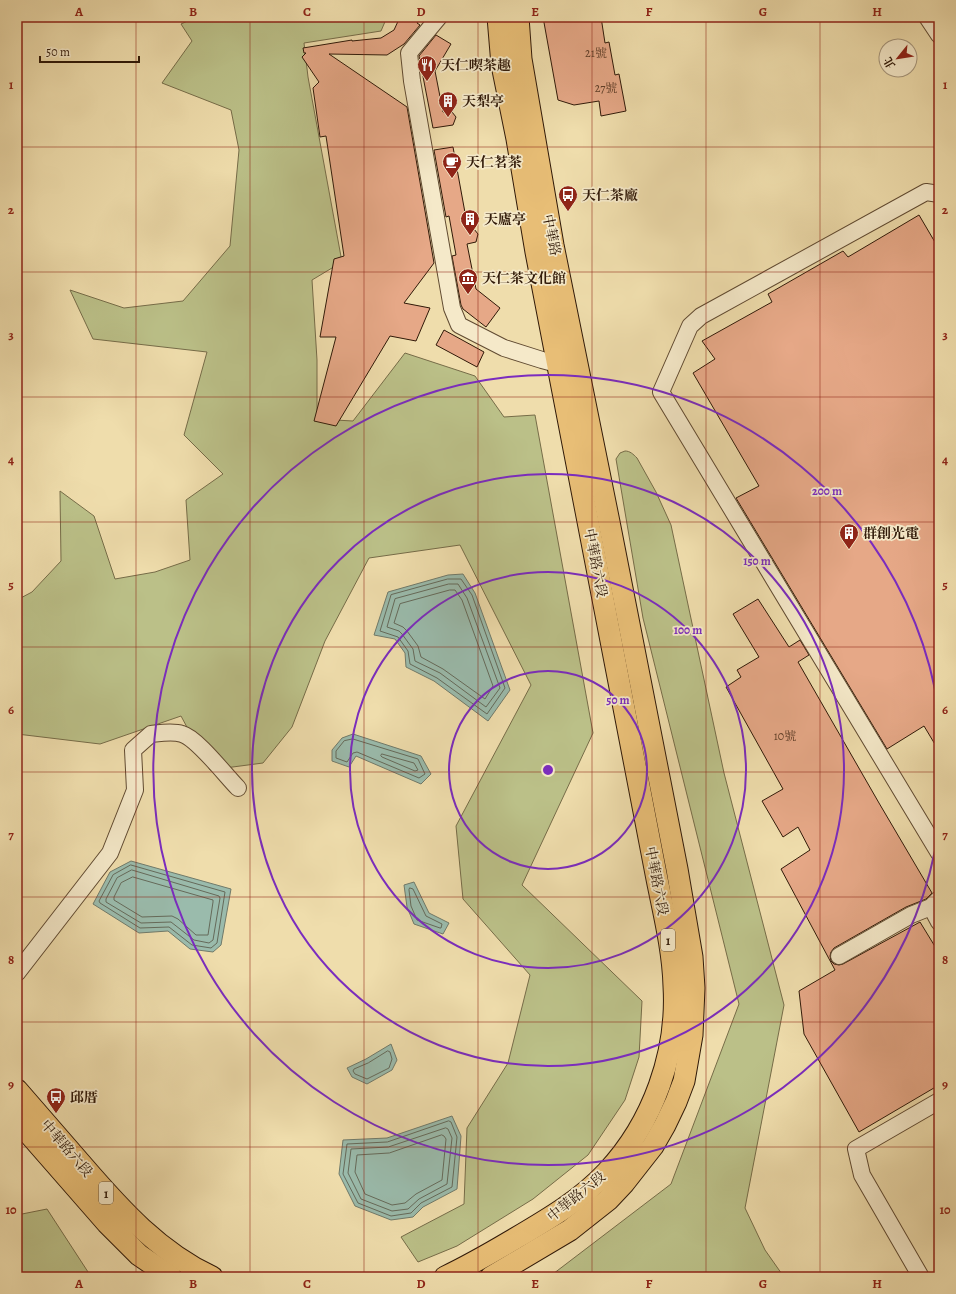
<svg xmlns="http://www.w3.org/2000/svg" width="956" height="1294" font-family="Alegreya,'Noto Serif TC',serif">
<rect width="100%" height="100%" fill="#efddac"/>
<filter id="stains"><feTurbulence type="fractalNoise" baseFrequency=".005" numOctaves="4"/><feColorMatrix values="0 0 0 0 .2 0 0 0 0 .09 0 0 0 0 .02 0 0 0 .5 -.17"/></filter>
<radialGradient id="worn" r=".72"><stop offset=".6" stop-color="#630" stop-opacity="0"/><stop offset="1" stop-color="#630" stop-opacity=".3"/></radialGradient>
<!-- green -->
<g fill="#bbc088" stroke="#766c48">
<path d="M 196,17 L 387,17 L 381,31 L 304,43 L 308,77 L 342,262 L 312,280 L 317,360 L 317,419 L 353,421 L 405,353 L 475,376 L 504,417 L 535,415 L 593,733 L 522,885 L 642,1001 L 639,1057 L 625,1100 L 588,1155 L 533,1199 L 457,1246 L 418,1262 L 401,1237 L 464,1204 L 467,1128 L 508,1063 L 530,975 L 463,899 L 456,826 L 531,685 L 460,545 L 369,558 L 325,641 L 292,727 L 263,763 L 210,770 L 181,716 L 100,744 L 17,734 L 17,600 L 32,592 L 61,561 L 60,491 L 94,516 L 115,579 L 155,572 L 190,560 L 186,500 L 223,474 L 184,435 L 207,352 L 93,339 L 70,290 L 124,308 L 183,301 L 230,246 L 239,150 L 231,110 L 162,83 L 192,41 L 181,24 Z"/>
<path d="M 625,451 C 630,451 633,454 637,458 L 656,492 L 671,525 L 724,773 L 784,1005 L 745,1208 L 765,1250 L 784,1277 L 549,1277 L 671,1184 L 739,1004 L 643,618 L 616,459 L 620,453 Z"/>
<path d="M 47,1209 L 90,1275 L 90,1277 L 17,1277 L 17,1215 Z"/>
</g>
<!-- water -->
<g fill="#9abbac" stroke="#707a6a">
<path d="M 463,574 L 475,593 L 510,690 L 488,721 L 434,681 L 406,667 L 405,653 L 395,639 L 374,635 L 388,592 L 448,575 Z"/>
<path d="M 353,734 L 421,756 L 431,774 L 421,784 L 356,756 L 349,767 L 332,761 L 332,750 L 342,738 Z"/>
<path d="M 131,861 L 231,889 L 221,945 L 213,952 L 190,949 L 168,931 L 139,933 L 93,904 L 110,872 Z"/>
<path d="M 414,882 L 429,913 L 449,923 L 443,934 L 414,924 L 407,907 L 404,885 Z"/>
<path d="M 391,1044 L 397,1060 L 392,1070 L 367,1084 L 352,1077 L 347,1068 L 366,1059 Z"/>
<path d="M 452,1116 L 461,1136 L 457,1189 L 423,1207 L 413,1217 L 391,1220 L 355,1206 L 339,1174 L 343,1140 L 387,1138 Z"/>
</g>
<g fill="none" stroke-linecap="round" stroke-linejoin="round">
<!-- shore -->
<g stroke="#656a5a" stroke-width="1">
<path d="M 448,579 L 461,579 L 472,595 L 505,688 L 487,714 L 437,678 L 410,664 L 408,651 L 398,637 L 380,631 L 391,595 Z"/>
<path d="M 449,584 L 458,584 L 467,598 L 500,688 L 486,707 L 440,673 L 415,661 L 413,649 L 402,634 L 399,631 L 387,627 L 395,599 Z"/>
<path d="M 450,590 L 455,590 L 462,600 L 493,686 L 485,699 L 443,669 L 421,657 L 418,646 L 407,631 L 403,627 L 394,623 L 400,604 Z"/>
<path d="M 353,739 L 418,759 L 425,774 L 419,778 L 357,752 L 353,753 L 347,762 L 336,758 L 336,751 L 344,741 Z"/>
<path d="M 382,754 L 414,763 L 418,770 L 415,771 L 382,757 L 381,756 Z"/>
<path d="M 131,865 L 225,892 L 217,943 L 211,948 L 192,945 L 169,927 L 140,928 L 100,903 L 99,901 L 113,875 Z"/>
<path d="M 132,870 L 219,896 L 220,898 L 213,940 L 209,943 L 194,940 L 171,922 L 141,923 L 106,902 L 106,899 L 117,878 Z"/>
<path d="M 133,877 L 213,900 L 213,902 L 208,935 L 196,935 L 178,919 L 172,916 L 142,917 L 114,900 L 114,897 L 121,883 Z"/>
<path d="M 410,888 L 413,889 L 426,916 L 442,924 L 441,928 L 440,928 L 417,920 L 411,906 L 409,890 Z"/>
<path d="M 388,1051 L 390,1052 L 392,1059 L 389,1068 L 367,1079 L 355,1074 L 353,1071 L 354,1069 L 368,1063 Z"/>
<path d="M 449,1121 L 451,1122 L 457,1137 L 452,1187 L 421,1203 L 411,1213 L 391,1216 L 358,1203 L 343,1174 L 347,1144 L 387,1142 Z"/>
<path d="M 446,1128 L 448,1129 L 452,1138 L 447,1184 L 419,1199 L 408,1209 L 392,1211 L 361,1199 L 348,1173 L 351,1149 L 388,1147 Z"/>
<path d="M 442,1135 L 444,1136 L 446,1139 L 442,1180 L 416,1194 L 405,1203 L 392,1205 L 365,1194 L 355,1172 L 357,1155 L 389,1153 Z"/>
</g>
</g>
<!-- building -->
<g fill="#e6a887" stroke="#301908">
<path d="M 400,17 L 420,17 L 417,23 L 420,25 L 404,44 L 387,55 L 329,54 L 407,107 L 434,263 L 404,303 L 430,308 L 416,341 L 390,336 L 336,426 L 314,421 L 336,337 L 320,337 L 334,259 L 344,256 L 326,136 L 320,137 L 313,88 L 319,82 L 302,57 L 306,53 L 304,53 L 303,48 L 352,40 L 352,41 L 381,38 L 394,30 Z"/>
<path d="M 543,17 L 601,17 L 605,43 L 609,42 L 615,75 L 619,74 L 626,111 L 601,116 L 599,101 L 574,105 L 558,100 Z"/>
<path d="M 436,35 L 451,44 L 435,71 L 443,112 L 452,112 L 456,117 L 453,125 L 433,128 L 419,56 Z"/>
<path d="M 453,147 L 468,229 L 474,229 L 478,234 L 476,242 L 467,244 L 476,289 L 500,308 L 486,327 L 463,309 L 461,305 L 452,256 L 456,255 L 449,216 L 446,217 L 434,150 Z"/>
<path d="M 919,215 L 939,249 L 939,751 L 924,726 L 887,749 L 736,498 L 759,486 L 693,373 L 715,359 L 702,341 L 772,302 L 768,294 L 843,251 L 848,257 Z"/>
<path d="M 444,330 L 484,352 L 477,367 L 436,345 Z"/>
<path d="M 758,599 L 789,647 L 800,640 L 809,655 L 798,662 L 879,803 L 932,893 L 926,899 L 906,907 L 834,948 L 831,952 L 830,956 L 831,961 L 834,964 L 839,965 L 843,964 L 920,922 L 939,953 L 939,1085 L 859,1132 L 804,1034 L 799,991 L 835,970 L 781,869 L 810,850 L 798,827 L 783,837 L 762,801 L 783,789 L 726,687 L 741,677 L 737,670 L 759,657 L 733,614 Z"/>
</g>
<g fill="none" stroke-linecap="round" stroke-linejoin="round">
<!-- minor casing -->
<g stroke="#604a31" stroke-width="18">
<g id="minor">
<path d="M 439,17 L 409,53 L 412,81 L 452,308 L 459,325 L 504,348 L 542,360 L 557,364"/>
<path d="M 927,17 L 939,35"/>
<path d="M 939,194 L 926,192 L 701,316 L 690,326 L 661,392 L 939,853"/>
<path d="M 931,907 L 939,922"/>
<path d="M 839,956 L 911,915 L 931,907 L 939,899"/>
<path d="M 17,973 L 110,853 L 135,790 L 133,750 L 151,734 C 161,733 173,731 182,734 C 197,738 226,776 238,788"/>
<path d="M 921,1277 L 862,1175 L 856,1149 L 939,1101"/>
</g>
</g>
<!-- major casing -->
<g stroke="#301908" stroke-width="23">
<g id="major">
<path d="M 17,1090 C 39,1115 61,1141 83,1166 C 121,1210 159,1252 212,1277"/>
<path d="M 17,1120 L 107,1223 L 139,1255 L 171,1277"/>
<path d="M 445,1277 C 468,1266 489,1254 511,1241 C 545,1221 580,1201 607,1172 C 653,1123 678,1053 674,986 C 673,950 664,914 657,879 L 536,252 L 517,139 L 502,65 L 498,17"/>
<path d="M 491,1277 L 570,1230 L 608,1200 L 624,1183 L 653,1146 L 665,1125 L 676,1102 L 684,1081 L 692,1035 L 694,988 L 692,957 L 677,869 L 609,522 L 553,245 L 521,59 L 518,17"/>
</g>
</g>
<!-- minor -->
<use href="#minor" stroke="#f5e9c9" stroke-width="16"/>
<!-- major -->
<use href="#major" stroke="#e8be76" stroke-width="21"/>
</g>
<!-- grid -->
<path fill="none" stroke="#8f2418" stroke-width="1" stroke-opacity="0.55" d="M 136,17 L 136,1277M 250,17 L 250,1277M 364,17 L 364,1277M 478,17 L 478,1277M 592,17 L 592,1277M 706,17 L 706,1277M 820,17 L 820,1277M 17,147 L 939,147M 17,272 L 939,272M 17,397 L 939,397M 17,522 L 939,522M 17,647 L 939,647M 17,772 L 939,772M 17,897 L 939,897M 17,1022 L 939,1022M 17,1147 L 939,1147"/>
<!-- distance rings -->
<g fill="none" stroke="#7b2cbf" stroke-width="2">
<circle cx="548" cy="770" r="99"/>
<circle cx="548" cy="770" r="198"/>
<circle cx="548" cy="770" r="296"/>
<path d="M939 828A395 395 0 1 1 939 712"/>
</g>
<!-- icons -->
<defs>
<g id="restaurant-pin" transform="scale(1)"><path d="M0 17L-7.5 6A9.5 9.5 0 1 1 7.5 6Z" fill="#8f2418" stroke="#f5e9c9"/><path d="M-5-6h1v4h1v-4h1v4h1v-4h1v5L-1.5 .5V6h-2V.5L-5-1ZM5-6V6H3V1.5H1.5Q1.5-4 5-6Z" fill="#fff"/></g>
<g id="building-pin" transform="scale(1)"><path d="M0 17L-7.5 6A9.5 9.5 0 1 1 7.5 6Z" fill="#8f2418" stroke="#f5e9c9"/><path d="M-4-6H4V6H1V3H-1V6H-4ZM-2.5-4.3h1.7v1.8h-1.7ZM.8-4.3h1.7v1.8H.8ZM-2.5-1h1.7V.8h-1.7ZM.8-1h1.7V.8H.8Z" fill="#fff"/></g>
<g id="cafe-pin" transform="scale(1)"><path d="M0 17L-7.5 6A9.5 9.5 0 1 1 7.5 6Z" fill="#8f2418" stroke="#f5e9c9"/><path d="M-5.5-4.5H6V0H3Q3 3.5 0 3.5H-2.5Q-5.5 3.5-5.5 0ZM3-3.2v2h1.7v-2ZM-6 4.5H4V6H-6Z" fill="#fff"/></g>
<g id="bus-pin" transform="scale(1)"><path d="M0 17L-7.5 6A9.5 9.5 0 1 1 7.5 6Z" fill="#8f2418" stroke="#f5e9c9"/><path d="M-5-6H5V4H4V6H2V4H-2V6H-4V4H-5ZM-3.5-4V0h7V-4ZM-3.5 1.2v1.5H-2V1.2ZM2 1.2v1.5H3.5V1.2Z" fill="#fff"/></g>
<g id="museum-pin" transform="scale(1)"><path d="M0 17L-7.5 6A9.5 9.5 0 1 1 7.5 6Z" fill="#8f2418" stroke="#f5e9c9"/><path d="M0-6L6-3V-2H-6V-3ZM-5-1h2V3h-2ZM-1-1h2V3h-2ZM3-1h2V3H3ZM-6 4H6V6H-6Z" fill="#fff"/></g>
</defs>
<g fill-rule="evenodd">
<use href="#restaurant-pin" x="427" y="65"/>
<use href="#building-pin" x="448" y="101"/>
<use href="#cafe-pin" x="452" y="162"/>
<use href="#bus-pin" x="568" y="195"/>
<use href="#building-pin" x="470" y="219"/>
<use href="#museum-pin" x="468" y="278"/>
<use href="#building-pin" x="849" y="533"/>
<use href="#bus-pin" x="56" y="1097"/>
</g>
<g text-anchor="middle" stroke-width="3.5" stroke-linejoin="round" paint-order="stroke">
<!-- number labels -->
<g font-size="12" fill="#5e3d28">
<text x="596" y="57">21號</text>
<text x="606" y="92">27號</text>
<text x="785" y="740">10號</text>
</g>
<!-- shield labels -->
<g fill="#f5e9c9" stroke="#6b5742" stroke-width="1">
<rect x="661" y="929" width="14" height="22" rx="3"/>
<rect x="99" y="1182" width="14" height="22" rx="3"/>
</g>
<g font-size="13" font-weight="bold" fill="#301908">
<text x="668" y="945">1</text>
<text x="106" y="1198">1</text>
</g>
<!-- poi labels -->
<g font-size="14" font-weight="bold" fill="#301908" stroke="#f5e9c9" text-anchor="start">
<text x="441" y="70">天仁喫茶趣</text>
<text x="462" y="106">天梨亭</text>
<text x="466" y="167">天仁茗茶</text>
<text x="582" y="200">天仁茶廠</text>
<text x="484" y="224">天廬亭</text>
<text x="482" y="283">天仁茶文化館</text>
<text x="863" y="538">群創光電</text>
<text x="70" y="1102">邱厝</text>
</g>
<!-- street labels -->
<g font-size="14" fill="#301908" stroke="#f5e9c9">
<text transform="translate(552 235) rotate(79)" y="5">中華路</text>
<text transform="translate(596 563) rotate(79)" y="5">中華路六段</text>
<text transform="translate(657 881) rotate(79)" y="5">中華路六段</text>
<text transform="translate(67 1148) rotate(49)" y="5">中華路六段</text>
<text transform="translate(576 1196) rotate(-39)" y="5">中華路六段</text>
</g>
</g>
<circle cx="548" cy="770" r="6" fill="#7b2cbf" stroke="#f5e9c9" stroke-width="2"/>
<g font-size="12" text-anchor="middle" font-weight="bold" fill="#7b2cbf" stroke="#f5e9c9" stroke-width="3.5" stroke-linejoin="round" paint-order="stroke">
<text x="827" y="495">200 m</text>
<text x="757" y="565">150 m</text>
<text x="688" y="634">100 m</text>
<text x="618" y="704">50 m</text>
</g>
<!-- margin -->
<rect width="956" height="1294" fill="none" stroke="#efddac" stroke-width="44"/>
<!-- north arrow -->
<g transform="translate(898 58) rotate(240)"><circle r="19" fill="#f5e9c9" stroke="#a6967c"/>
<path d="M0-3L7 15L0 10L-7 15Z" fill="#8f2418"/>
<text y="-6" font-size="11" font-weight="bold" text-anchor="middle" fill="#301908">北</text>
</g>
<!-- scale -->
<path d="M40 56v6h99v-6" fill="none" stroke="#301908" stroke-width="2"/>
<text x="46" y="56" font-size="12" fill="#301908" stroke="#f5e9c9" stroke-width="3" paint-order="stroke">50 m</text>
<rect x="22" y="22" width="912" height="1250" fill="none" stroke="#8f2418" stroke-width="1.5"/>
<g font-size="13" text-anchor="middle" font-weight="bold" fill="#8f2418">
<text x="79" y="16">A</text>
<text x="193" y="16">B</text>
<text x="307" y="16">C</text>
<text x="421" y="16">D</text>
<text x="535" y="16">E</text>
<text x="649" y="16">F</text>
<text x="763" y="16">G</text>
<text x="877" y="16">H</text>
<text x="11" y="89">1</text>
<text x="945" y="89">1</text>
<text x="11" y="214">2</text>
<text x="945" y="214">2</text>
<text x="11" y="339">3</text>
<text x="945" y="339">3</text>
<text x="11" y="464">4</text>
<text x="945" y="464">4</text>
<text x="11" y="589">5</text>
<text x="945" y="589">5</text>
<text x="11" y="714">6</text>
<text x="945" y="714">6</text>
<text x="11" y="839">7</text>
<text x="945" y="839">7</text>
<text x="11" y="964">8</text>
<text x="945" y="964">8</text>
<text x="11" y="1089">9</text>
<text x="945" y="1089">9</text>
<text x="11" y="1214">10</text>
<text x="945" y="1214">10</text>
<text x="79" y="1288">A</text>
<text x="193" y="1288">B</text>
<text x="307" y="1288">C</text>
<text x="421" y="1288">D</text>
<text x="535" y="1288">E</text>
<text x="649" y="1288">F</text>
<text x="763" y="1288">G</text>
<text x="877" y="1288">H</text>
</g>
<rect width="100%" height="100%" filter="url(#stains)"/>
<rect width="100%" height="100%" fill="url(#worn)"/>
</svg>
